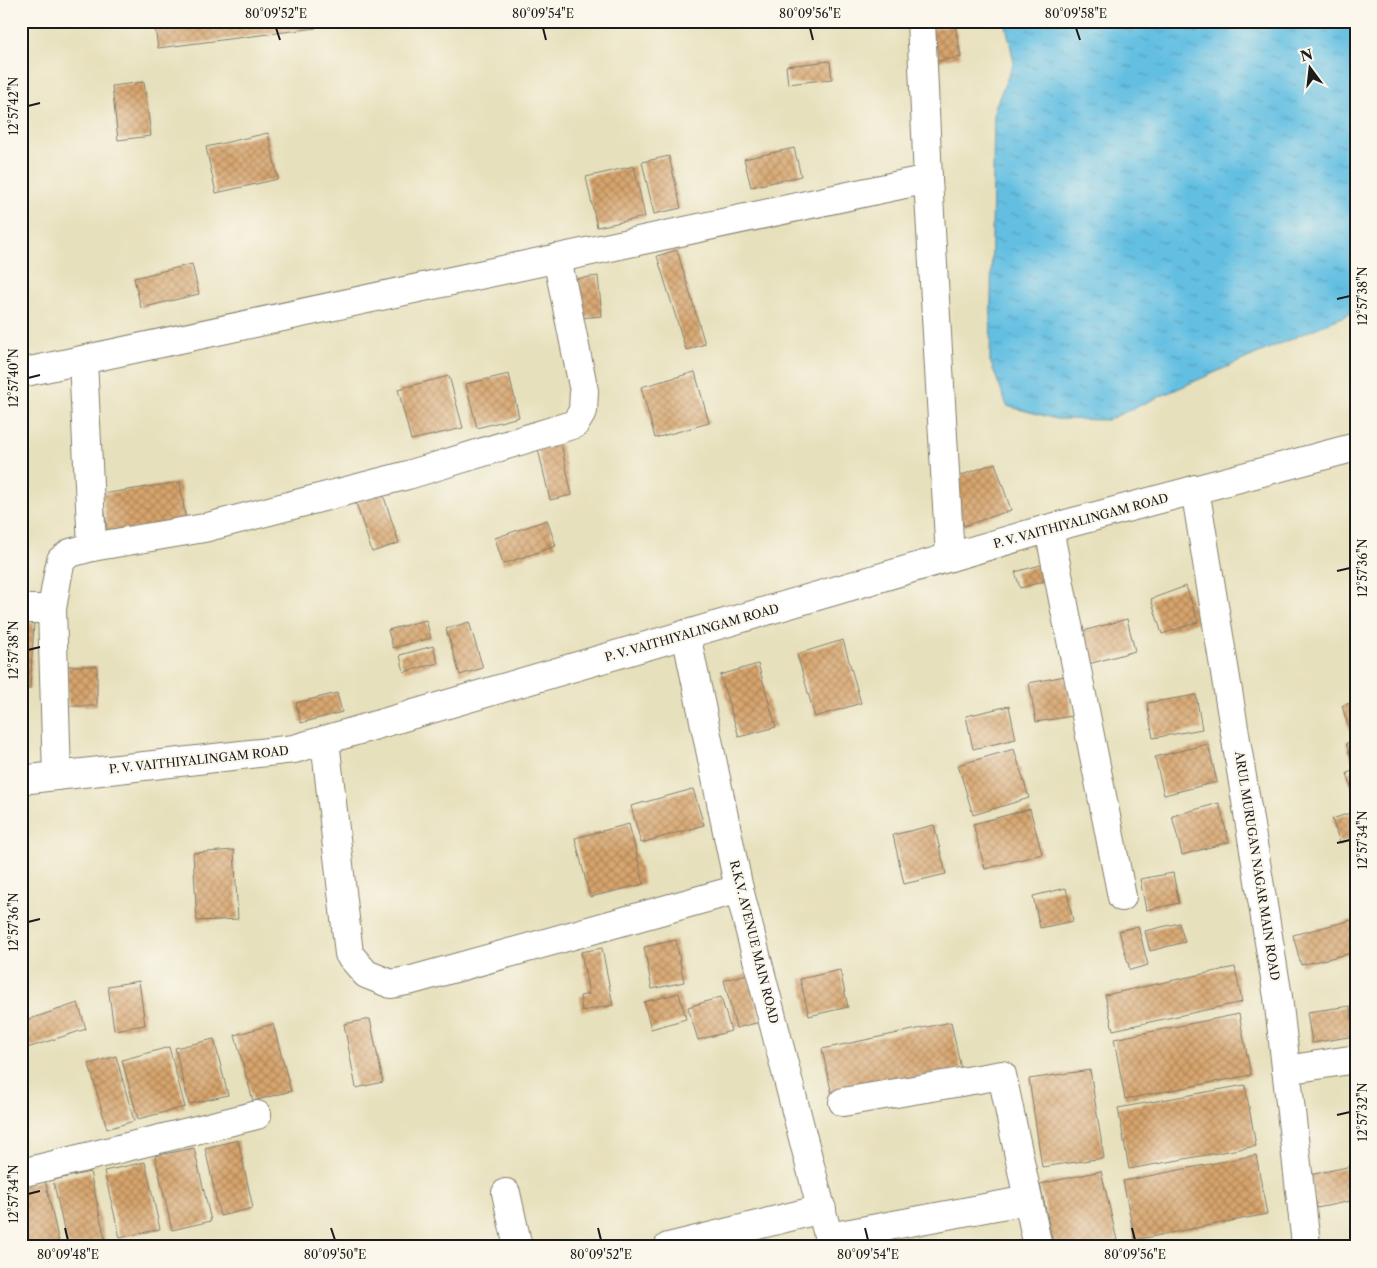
<svg xmlns="http://www.w3.org/2000/svg" width="1377" height="1268" font-family="'Libre Caslon Text',serif">
<defs>
<pattern id="water-ripples" width="26" height="14" patternUnits="userSpaceOnUse" patternTransform="scale(1.25)"><rect width="26" height="14" fill="#64bfe2"/><path d="M2 4q2-2 4 0t4 0M15 11q2-2 4 0t4 0" fill="none" stroke="#529ab6"/></pattern>
<pattern id="building-cross-hatch" width="8" height="8" patternUnits="userSpaceOnUse" patternTransform="scale(1.25)"><rect width="8" height="8" fill="#d7a46d"/><path d="M0 0l8 8M0 8l8-8" fill="none" stroke="#ae8559"/></pattern>
</defs>
<rect width="100%" height="100%" fill="#fbf7ec"/>
<filter id="ink" filterUnits="userSpaceOnUse"><feTurbulence type="fractalNoise" baseFrequency=".02" numOctaves="2"/><feDisplacementMap in="SourceGraphic" scale="10" xChannelSelector="R" yChannelSelector="G"/><feConvolveMatrix kernelMatrix="1 2 1 2 8 2 1 2 1" color-interpolation-filters="sRGB"/></filter>
<filter id="wash" filterUnits="userSpaceOnUse"><feTurbulence type="fractalNoise" baseFrequency=".0096" numOctaves="4" result="noise"/><feDisplacementMap in="SourceGraphic" scale="20" xChannelSelector="R" yChannelSelector="G"/><feGaussianBlur stdDeviation="1.12" result="paint"/><feColorMatrix in="noise" values="0 0 0 0 0 0 0 0 0 0 0 0 0 0 0 0 0 1.4 0 .05"/><feComposite in="paint" operator="in"/></filter>
<g filter="url(#wash)">
<rect width="100%" height="100%" fill="#e7e0bc"/>
<!-- water -->
<path fill="url(#water-ripples)" stroke="#406e7f" d="M 1005,21 L 1356,21 L 1356,311 L 1268,349 L 1107,420 L 1056,419 L 1007,406 L 990,361 L 994,110 L 1014,62 Z"/>
<g id="blocks">
<!-- building -->
<g fill="url(#building-cross-hatch)">
<path d="M 154,21 L 315,21 L 316,28 L 158,48 Z"/>
<path d="M 955,25 L 961,57 L 933,62 L 927,30 Z"/>
<path d="M 830,61 L 832,79 L 788,84 L 786,66 Z"/>
<path d="M 144,82 L 151,136 L 118,140 L 112,86 Z"/>
<path d="M 268,133 L 278,179 L 216,193 L 206,147 Z"/>
<path d="M 794,148 L 801,176 L 751,187 L 744,159 Z"/>
<path d="M 669,156 L 681,208 L 654,214 L 642,162 Z"/>
<path d="M 634,166 L 645,217 L 597,227 L 586,177 Z"/>
<path d="M 21,216 L 22,216 L 25,240 L 21,240 Z"/>
<path d="M 677,250 L 705,344 L 686,350 L 657,256 Z"/>
<path d="M 192,264 L 199,294 L 141,308 L 134,278 Z"/>
<path d="M 598,276 L 602,316 L 579,318 L 575,279 Z"/>
<path d="M 695,372 L 709,423 L 655,438 L 641,387 Z"/>
<path d="M 509,374 L 519,417 L 477,428 L 466,384 Z"/>
<path d="M 449,376 L 463,428 L 411,440 L 398,389 Z"/>
<path d="M 561,444 L 572,495 L 550,500 L 538,449 Z"/>
<path d="M 995,463 L 1011,510 L 964,526 L 948,480 Z"/>
<path d="M 180,482 L 186,521 L 108,533 L 102,494 Z"/>
<path d="M 383,494 L 399,543 L 372,552 L 356,503 Z"/>
<path d="M 547,520 L 556,546 L 503,564 L 495,538 Z"/>
<path d="M 1048,563 L 1052,579 L 1020,588 L 1015,572 Z"/>
<path d="M 1186,586 L 1198,622 L 1162,634 L 1151,599 Z"/>
<path d="M 1127,619 L 1135,651 L 1085,665 L 1076,633 Z"/>
<path d="M 426,620 L 431,638 L 393,648 L 388,630 Z"/>
<path d="M 21,622 L 34,623 L 30,689 L 21,688 Z"/>
<path d="M 469,622 L 483,668 L 460,675 L 446,629 Z"/>
<path d="M 843,640 L 861,703 L 815,717 L 797,654 Z"/>
<path d="M 433,646 L 438,663 L 404,672 L 400,655 Z"/>
<path d="M 758,664 L 776,727 L 739,737 L 720,675 Z"/>
<rect x="68" y="666" width="29" height="40"/>
<path d="M 1065,676 L 1072,716 L 1036,722 L 1029,683 Z"/>
<path d="M 337,693 L 342,712 L 301,723 L 296,703 Z"/>
<path d="M 1196,695 L 1202,729 L 1153,738 L 1147,703 Z"/>
<path d="M 1356,701 L 1356,730 L 1350,732 L 1342,706 Z"/>
<path d="M 1009,706 L 1016,739 L 973,749 L 966,716 Z"/>
<path d="M 1356,740 L 1356,767 L 1354,767 L 1346,743 Z"/>
<path d="M 1208,744 L 1217,782 L 1164,795 L 1155,757 Z"/>
<path d="M 1014,749 L 1029,798 L 973,815 L 958,765 Z"/>
<path d="M 1356,770 L 1356,797 L 1354,797 L 1347,773 Z"/>
<path d="M 693,789 L 704,825 L 641,843 L 631,806 Z"/>
<path d="M 1219,803 L 1229,842 L 1182,855 L 1172,816 Z"/>
<path d="M 1030,809 L 1042,854 L 985,869 L 973,824 Z"/>
<path d="M 1356,811 L 1356,838 L 1340,843 L 1332,819 Z"/>
<path d="M 629,824 L 644,884 L 590,897 L 575,838 Z"/>
<path d="M 934,825 L 946,874 L 904,884 L 893,835 Z"/>
<path d="M 234,850 L 238,919 L 197,921 L 193,853 Z"/>
<path d="M 1173,873 L 1179,903 L 1146,910 L 1140,879 Z"/>
<path d="M 1066,888 L 1073,921 L 1040,928 L 1033,896 Z"/>
<path d="M 1352,920 L 1356,938 L 1356,952 L 1301,965 L 1293,935 Z"/>
<path d="M 1179,923 L 1185,942 L 1150,951 L 1145,931 Z"/>
<path d="M 1138,926 L 1148,965 L 1130,970 L 1119,931 Z"/>
<path d="M 676,940 L 684,982 L 652,989 L 644,947 Z"/>
<path d="M 602,948 L 613,1005 L 582,1011 L 580,996 L 589,994 L 581,952 Z"/>
<path d="M 1235,967 L 1242,1002 L 1113,1030 L 1105,995 Z"/>
<path d="M 840,970 L 848,1007 L 809,1016 L 800,979 Z"/>
<path d="M 748,974 L 760,1022 L 736,1028 L 724,980 Z"/>
<path d="M 139,981 L 145,1025 L 114,1030 L 108,986 Z"/>
<path d="M 679,993 L 686,1019 L 651,1029 L 644,1002 Z"/>
<path d="M 721,997 L 731,1031 L 698,1040 L 688,1007 Z"/>
<path d="M 78,1003 L 86,1029 L 21,1050 L 21,1022 Z"/>
<path d="M 1350,1006 L 1355,1036 L 1312,1043 L 1307,1012 Z"/>
<path d="M 1239,1014 L 1251,1075 L 1125,1099 L 1114,1039 Z"/>
<path d="M 370,1019 L 383,1082 L 356,1088 L 344,1024 Z"/>
<path d="M 951,1022 L 961,1069 L 832,1095 L 822,1049 Z"/>
<path d="M 273,1024 L 291,1091 L 253,1101 L 235,1035 Z"/>
<path d="M 214,1039 L 228,1095 L 189,1104 L 175,1048 Z"/>
<path d="M 169,1047 L 185,1107 L 138,1119 L 122,1060 Z"/>
<path d="M 116,1056 L 134,1121 L 107,1129 L 89,1064 Z"/>
<path d="M 1090,1070 L 1104,1158 L 1042,1167 L 1029,1079 Z"/>
<path d="M 1245,1085 L 1256,1146 L 1129,1169 L 1118,1108 Z"/>
<path d="M 238,1140 L 253,1208 L 220,1216 L 205,1148 Z"/>
<path d="M 194,1148 L 211,1221 L 172,1230 L 155,1156 Z"/>
<path d="M 1256,1155 L 1267,1214 L 1135,1240 L 1123,1181 Z"/>
<path d="M 145,1162 L 160,1229 L 120,1238 L 104,1171 Z"/>
<path d="M 1356,1165 L 1356,1200 L 1317,1208 L 1310,1175 Z"/>
<path d="M 1101,1171 L 1117,1240 L 1087,1247 L 1054,1247 L 1040,1184 Z"/>
<path d="M 90,1172 L 105,1239 L 68,1247 L 53,1180 Z"/>
<path d="M 45,1180 L 60,1247 L 21,1247 L 21,1185 Z"/>
<path d="M 812,1242 L 813,1247 L 794,1247 L 794,1246 Z"/>
</g>
</g>
</g>
<g filter="url(#ink)">
<use href="#blocks" fill-opacity="0" stroke="#827e6c" stroke-width="1"/>
<g fill="none" stroke-linecap="round" stroke-linejoin="round">
<!-- street casing -->
<g stroke="#827e6c" stroke-width="30">
<g id="street">
<path d="M 921,21 L 928,179 L 950,557"/>
<path d="M 83,360 L 92,547"/>
<path d="M 21,373 L 928,179"/>
<path d="M 1195,489 L 1278,997 L 1306,1244"/>
<path d="M 1049,529 L 1122,897"/>
<path d="M 21,609 L 52,609"/>
<path d="M 686,634 L 739,889 L 831,1247"/>
<path d="M 325,740 L 349,954 L 366,974 L 391,984 L 412,980 L 739,889"/>
<path d="M 57,776 L 52,609 L 58,574 L 61,560 L 70,553 L 92,547 L 204,528 L 408,475 L 575,424 L 583,411 L 584,391 L 557,258"/>
<path d="M 1286,1070 L 1356,1059"/>
<path d="M 843,1102 L 1002,1075 L 1038,1247"/>
<path d="M 21,1173 L 257,1115"/>
<path d="M 506,1193 L 518,1247"/>
<path d="M 829,1237 L 1028,1200"/>
<path d="M 668,1247 L 822,1209"/>
</g>
</g>
<!-- secondary casing -->
<g stroke="#827e6c" stroke-width="30">
<path id="secondary" d="M 21,780 L 294,749 L 1036,532 L 1356,447"/>
</g>
<!-- street -->
<use href="#street" stroke="#fff" stroke-width="28"/>
<!-- secondary -->
<use href="#secondary" stroke="#fff" stroke-width="28"/>
</g>
</g>
<!-- ticks -->
<path fill="none" stroke="#1c1c1c" stroke-width="2" d="M 276,28 L 280,40M 543,28 L 546,40M 810,28 L 813,40M 1076,28 L 1080,40M 28,106 L 40,103M 1337,299 L 1350,296M 28,378 L 40,375M 1337,571 L 1350,568M 28,650 L 40,647M 1337,843 L 1350,840M 28,922 L 40,919M 1337,1115 L 1350,1112M 28,1194 L 40,1191M 65,1228 L 68,1240M 331,1228 L 335,1240M 598,1228 L 601,1240M 865,1228 L 868,1240M 1132,1228 L 1135,1240"/>
<g text-anchor="middle" stroke-width="4.5" stroke-linejoin="round" paint-order="stroke">
<!-- street labels -->
<g font-size="12" fill="#1c1c1c" stroke="#fbf7ec">
<text transform="translate(1081 521) rotate(-15)" y="4">P. V. VAITHIYALINGAM ROAD</text>
<text transform="translate(692 633) rotate(-16)" y="4">P. V. VAITHIYALINGAM ROAD</text>
<text transform="translate(199 760) rotate(-6)" y="4">P. V. VAITHIYALINGAM ROAD</text>
<text transform="translate(1257 866) rotate(81)" y="4">ARUL MURUGAN NAGAR MAIN ROAD</text>
<text transform="translate(754 942) rotate(76)" y="4">R.K.V. AVENUE MAIN ROAD</text>
</g>
</g>
<!-- margin -->
<rect width="1377" height="1268" fill="none" stroke="#fbf7ec" stroke-width="55"/>
<!-- north arrow -->
<g transform="translate(1310 68) rotate(345)" stroke="#fbf7ec" stroke-width="4" paint-order="stroke">
<path d="M0-4L9 19L0 12L-9 19Z" fill="#1c1c1c"/>
<text y="-8" font-size="14" font-weight="bold" text-anchor="middle" fill="#1c1c1c">N</text>
</g>
<rect x="28" y="28" width="1322" height="1212" fill="none" stroke="#1c1c1c" stroke-width="2"/>
<g font-size="12" text-anchor="middle" fill="#1c1c1c">
<text x="276" y="18">80°09'52"E</text>
<text x="543" y="18">80°09'54"E</text>
<text x="810" y="18">80°09'56"E</text>
<text x="1076" y="18">80°09'58"E</text>
<text transform="translate(14 106) rotate(-90)" y="4">12°57'42"N</text>
<text transform="translate(1363 296) rotate(-90)" y="4">12°57'38"N</text>
<text transform="translate(14 378) rotate(-90)" y="4">12°57'40"N</text>
<text transform="translate(1363 568) rotate(-90)" y="4">12°57'36"N</text>
<text transform="translate(14 650) rotate(-90)" y="4">12°57'38"N</text>
<text transform="translate(1363 840) rotate(-90)" y="4">12°57'34"N</text>
<text transform="translate(14 922) rotate(-90)" y="4">12°57'36"N</text>
<text transform="translate(1363 1112) rotate(-90)" y="4">12°57'32"N</text>
<text transform="translate(14 1194) rotate(-90)" y="4">12°57'34"N</text>
<text x="68" y="1259">80°09'48"E</text>
<text x="335" y="1259">80°09'50"E</text>
<text x="601" y="1259">80°09'52"E</text>
<text x="868" y="1259">80°09'54"E</text>
<text x="1135" y="1259">80°09'56"E</text>
</g>
</svg>
